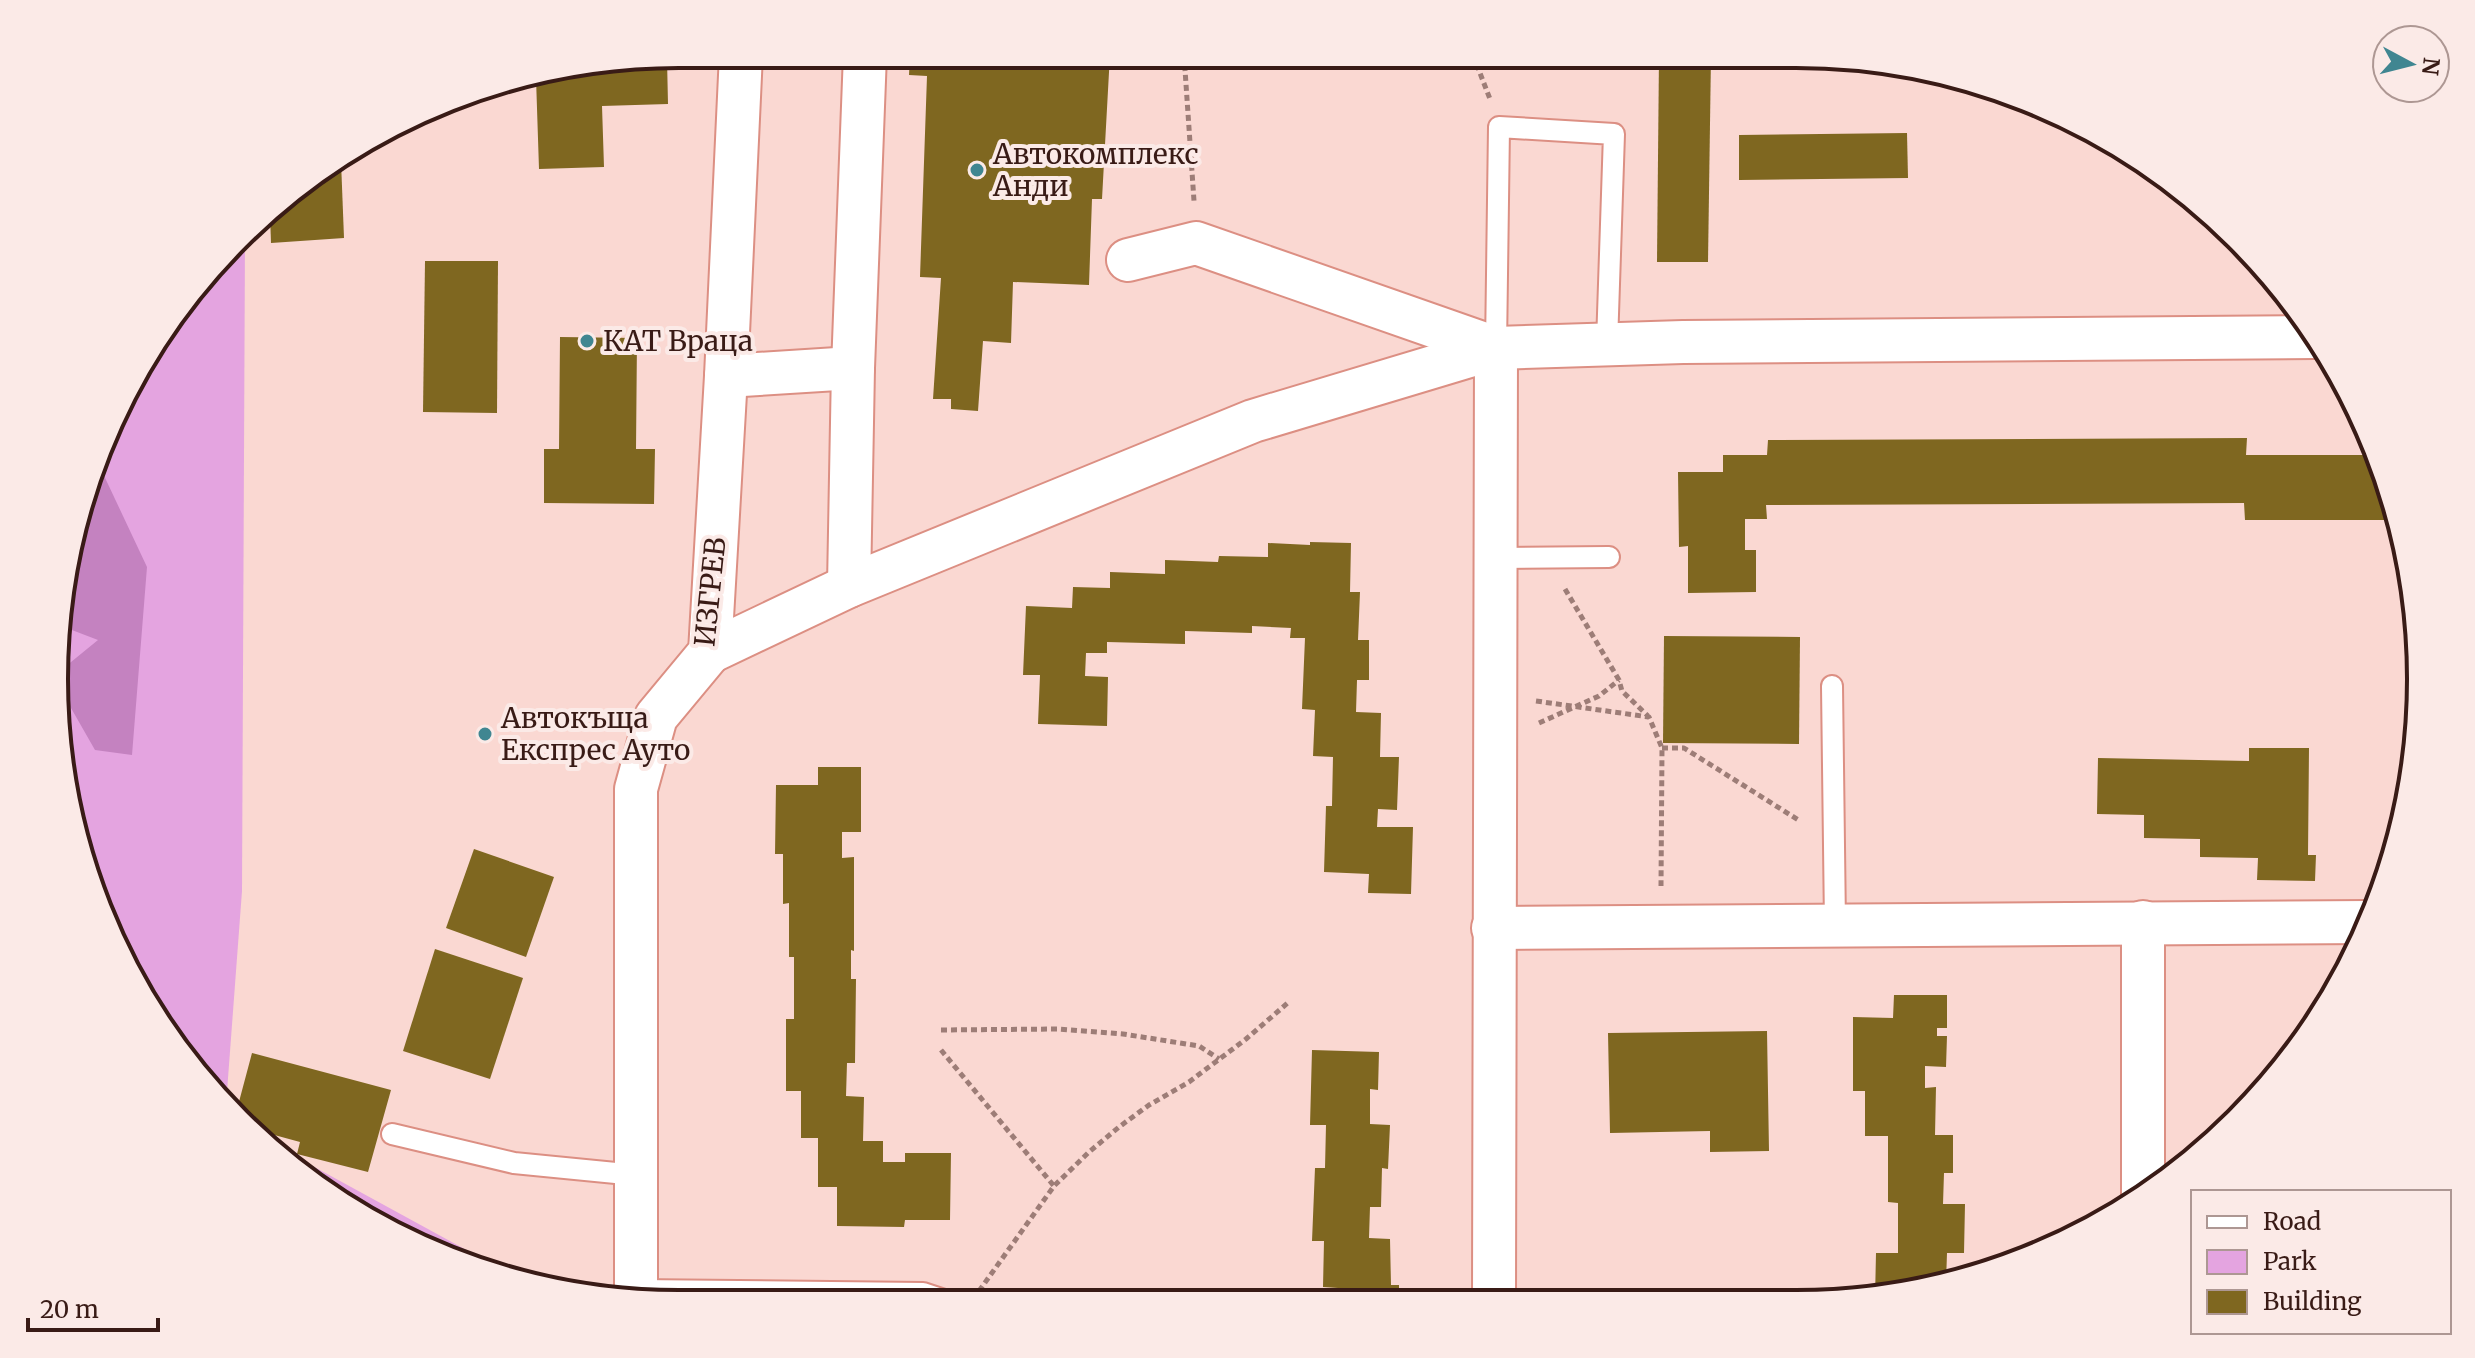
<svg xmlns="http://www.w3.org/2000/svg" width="2475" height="1358" font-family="Merriweather,serif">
<rect width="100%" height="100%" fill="#fad8d2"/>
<!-- green -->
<g fill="#e4a4e0">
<path d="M 245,240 L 242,891 L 226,1105 L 209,1091 L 102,919 L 55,720 L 75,518 L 159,332 Z"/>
<path d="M 276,1146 L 481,1258 L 473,1265 L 367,1220 Z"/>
</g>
<!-- forest -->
<path fill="#c482c0" d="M 99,465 L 147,567 L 132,755 L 95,750 L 59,687 L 60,671 L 98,640 L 64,627 L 75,518 Z"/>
<!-- building -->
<g fill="#7f6720">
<path d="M 910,54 L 1110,54 L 1102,199 L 1092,199 L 1089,285 L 1013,282 L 1011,343 L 983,341 L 978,411 L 951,409 L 951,399 L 933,399 L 941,278 L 920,277 L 927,76 L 909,75 Z"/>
<path d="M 1659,55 L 1711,55 L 1708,262 L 1657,262 Z"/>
<path d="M 667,59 L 668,104 L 602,106 L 604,167 L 539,169 L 536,78 L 644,60 Z"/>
<path d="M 1907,133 L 1908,178 L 1739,180 L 1739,135 Z"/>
<path d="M 341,161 L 344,238 L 271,243 L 270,214 L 298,183 Z"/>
<path d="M 425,261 L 498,261 L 497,413 L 423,412 Z"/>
<path d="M 560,337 L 637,338 L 636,449 L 655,449 L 654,504 L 544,503 L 544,449 L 559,449 Z"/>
<path d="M 2247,438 L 2246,455 L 2376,455 L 2400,520 L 2245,520 L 2244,503 L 1766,505 L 1767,519 L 1745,519 L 1745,550 L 1756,550 L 1756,592 L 1688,593 L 1688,546 L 1679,547 L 1678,472 L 1723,472 L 1723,455 L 1767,455 L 1768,440 Z"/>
<path d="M 1310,542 L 1351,543 L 1350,592 L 1360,592 L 1358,640 L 1369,640 L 1369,680 L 1357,680 L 1356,712 L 1381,713 L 1380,757 L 1399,757 L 1397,810 L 1378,809 L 1377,827 L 1413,827 L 1411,894 L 1368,893 L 1369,874 L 1324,872 L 1326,806 L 1332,806 L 1333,757 L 1313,756 L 1315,710 L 1302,709 L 1305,638 L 1290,638 L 1291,628 L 1252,626 L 1252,633 L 1185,631 L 1185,644 L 1107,642 L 1107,653 L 1086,653 L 1085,676 L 1108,677 L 1107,726 L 1038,724 L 1040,675 L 1023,675 L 1026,606 L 1072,608 L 1073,587 L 1110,588 L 1110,572 L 1165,574 L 1165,560 L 1218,562 L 1219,556 L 1268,557 L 1268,543 L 1310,545 Z"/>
<path d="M 1664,636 L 1800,637 L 1799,744 L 1663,743 Z"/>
<path d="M 2249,748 L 2309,748 L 2308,855 L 2316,855 L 2315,881 L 2257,880 L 2258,858 L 2200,857 L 2200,839 L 2144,838 L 2144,815 L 2097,814 L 2098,758 L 2249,761 Z"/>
<path d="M 818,767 L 861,767 L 861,832 L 842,832 L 842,858 L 854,857 L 854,951 L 851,950 L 851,979 L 856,979 L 855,1063 L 847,1063 L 846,1096 L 864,1097 L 863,1141 L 883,1141 L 883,1162 L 905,1162 L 905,1153 L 951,1153 L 950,1220 L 905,1220 L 904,1227 L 837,1226 L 837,1187 L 818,1187 L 818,1138 L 801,1138 L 801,1091 L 786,1091 L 786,1019 L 794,1019 L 794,957 L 789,957 L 789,903 L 783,904 L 783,854 L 775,854 L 776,785 L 818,785 Z"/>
<path d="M 474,849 L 554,877 L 526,957 L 446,928 Z"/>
<path d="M 435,949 L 523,978 L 490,1079 L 403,1051 Z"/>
<path d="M 1894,995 L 1947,995 L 1947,1028 L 1937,1028 L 1937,1036 L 1947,1036 L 1946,1067 L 1925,1066 L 1925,1088 L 1936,1087 L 1935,1135 L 1953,1135 L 1953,1173 L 1944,1173 L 1943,1204 L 1965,1204 L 1964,1253 L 1947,1253 L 1946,1283 L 1875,1299 L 1876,1253 L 1898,1253 L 1898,1203 L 1888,1202 L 1888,1136 L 1865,1136 L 1865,1091 L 1853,1091 L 1853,1017 L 1893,1018 Z"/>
<path d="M 1767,1031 L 1769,1151 L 1710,1152 L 1710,1131 L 1610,1133 L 1608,1033 Z"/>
<path d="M 2285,1049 L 2296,1049 L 2284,1065 Z"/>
<path d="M 1312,1050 L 1379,1052 L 1378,1090 L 1370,1089 L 1370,1124 L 1390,1125 L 1388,1169 L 1382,1168 L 1381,1207 L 1370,1207 L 1369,1238 L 1390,1239 L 1391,1285 L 1399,1285 L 1399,1300 L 1337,1300 L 1338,1288 L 1323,1287 L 1324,1241 L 1312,1241 L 1315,1168 L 1325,1168 L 1326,1125 L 1310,1125 Z"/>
<path d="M 252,1053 L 391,1090 L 368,1172 L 297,1154 L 300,1142 L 256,1130 L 236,1113 Z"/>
</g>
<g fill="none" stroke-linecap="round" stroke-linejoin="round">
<!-- service casing -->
<g stroke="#dc8f83" stroke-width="24">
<g id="service">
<path d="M 1496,348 L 1499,127 L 1614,134 L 1607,344"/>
<path d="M 1495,558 L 1609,557"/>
<path d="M 1832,686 L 1835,925"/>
<path d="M 392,1134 L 514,1163 L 636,1175"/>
<path d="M 636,1290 L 923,1293 L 950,1302"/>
</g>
</g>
<!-- minor casing -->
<g stroke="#dc8f83" stroke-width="46">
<g id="minor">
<path d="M 1128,260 L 1196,243 L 1496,348 L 1494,1300"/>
<path d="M 726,376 L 853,368"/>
<path d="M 849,586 L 853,368 L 865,54"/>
<path d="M 710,652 L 849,586 L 1253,421 L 1496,348 L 1683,342 L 2315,337"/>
<path d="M 1493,928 L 2369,922"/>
<path d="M 2143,1199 L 2143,922"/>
<path d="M 636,1302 L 636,789 L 656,717 L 710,652 L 726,376 L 741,54"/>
</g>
</g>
<!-- path -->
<g stroke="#9d7d77" stroke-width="5" stroke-dasharray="6 4" stroke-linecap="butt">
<path d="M 1184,55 L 1194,201"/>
<path d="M 1440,55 L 1475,61"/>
<path d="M 1473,55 L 1490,99"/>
<path d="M 1565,589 L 1619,680 L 1622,691 L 1648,716"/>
<path d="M 1536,701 L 1649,717 L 1662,748 L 1661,886"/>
<path d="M 1539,723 L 1599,696 L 1619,680"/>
<path d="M 1662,748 L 1684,748 L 1800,821"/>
<path d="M 941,1030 L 1058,1029 L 1123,1034 L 1199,1046 L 1219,1059"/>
<path d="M 941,1050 L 1054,1186"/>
<path d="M 979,1291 L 1054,1186 L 1089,1152 L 1119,1127 L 1149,1105 L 1189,1082 L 1246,1039 L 1290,1001"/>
</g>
<!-- service -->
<use href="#service" stroke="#fff" stroke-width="20"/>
<!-- minor -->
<use href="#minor" stroke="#fff" stroke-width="42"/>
</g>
<!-- markers -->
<g fill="#408691" stroke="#fbeae7" stroke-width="3">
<circle cx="977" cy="170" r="8"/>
<circle cx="587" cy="341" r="8"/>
<circle cx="485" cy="734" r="8"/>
</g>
<g text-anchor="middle" stroke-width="8" stroke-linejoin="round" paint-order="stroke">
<!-- poi labels -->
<g font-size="28" fill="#391b16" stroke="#fbeae7" text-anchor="start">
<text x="993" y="164">Автокомплекс<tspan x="993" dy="32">Анди</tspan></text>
<text x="603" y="351">КАТ Враца</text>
<text x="501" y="728">Автокъща<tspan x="501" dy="32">Експрес Ауто</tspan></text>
</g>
<!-- street labels -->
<g font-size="28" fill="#391b16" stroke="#fbeae7">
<text transform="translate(710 592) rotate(-84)" y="10">ИЗГРЕВ</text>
</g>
</g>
<!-- crop -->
<path d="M0 0H2475V1358H0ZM679 68H1796A611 611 0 0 1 2407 679V679A611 611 0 0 1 1796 1290H679A611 611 0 0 1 68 679V679A611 611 0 0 1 679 68Z" fill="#fbeae7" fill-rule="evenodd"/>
<path fill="none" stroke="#391b16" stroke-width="4" d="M679 68H1796A611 611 0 0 1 2407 679V679A611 611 0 0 1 1796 1290H679A611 611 0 0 1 68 679V679A611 611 0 0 1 679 68Z"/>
<!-- legend -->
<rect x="2191" y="1190" width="260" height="144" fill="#fbeae7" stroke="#ad9793" stroke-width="2"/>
<rect x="2207" y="1216" width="40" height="12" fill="#ffffff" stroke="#ad9793" stroke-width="2"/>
<text x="2263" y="1230" font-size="24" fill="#391b16">Road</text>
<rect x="2207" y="1250" width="40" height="24" fill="#e4a4e0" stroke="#ad9793" stroke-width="2"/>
<text x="2263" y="1270" font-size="24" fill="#391b16">Park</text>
<rect x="2207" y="1290" width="40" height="24" fill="#7f6720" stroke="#ad9793" stroke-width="2"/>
<text x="2263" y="1310" font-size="24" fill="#391b16">Building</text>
<!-- north arrow -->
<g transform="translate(2411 64) rotate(97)"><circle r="38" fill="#fbeae7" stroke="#ad9793" stroke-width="2"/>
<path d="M0-6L14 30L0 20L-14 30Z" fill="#408691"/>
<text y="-12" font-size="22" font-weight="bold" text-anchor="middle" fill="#391b16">N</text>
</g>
<!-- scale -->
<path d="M28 1318v12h130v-12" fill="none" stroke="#391b16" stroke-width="4"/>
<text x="40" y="1318" font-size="24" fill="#391b16" stroke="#fbeae7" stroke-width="6" paint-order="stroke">20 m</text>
</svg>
